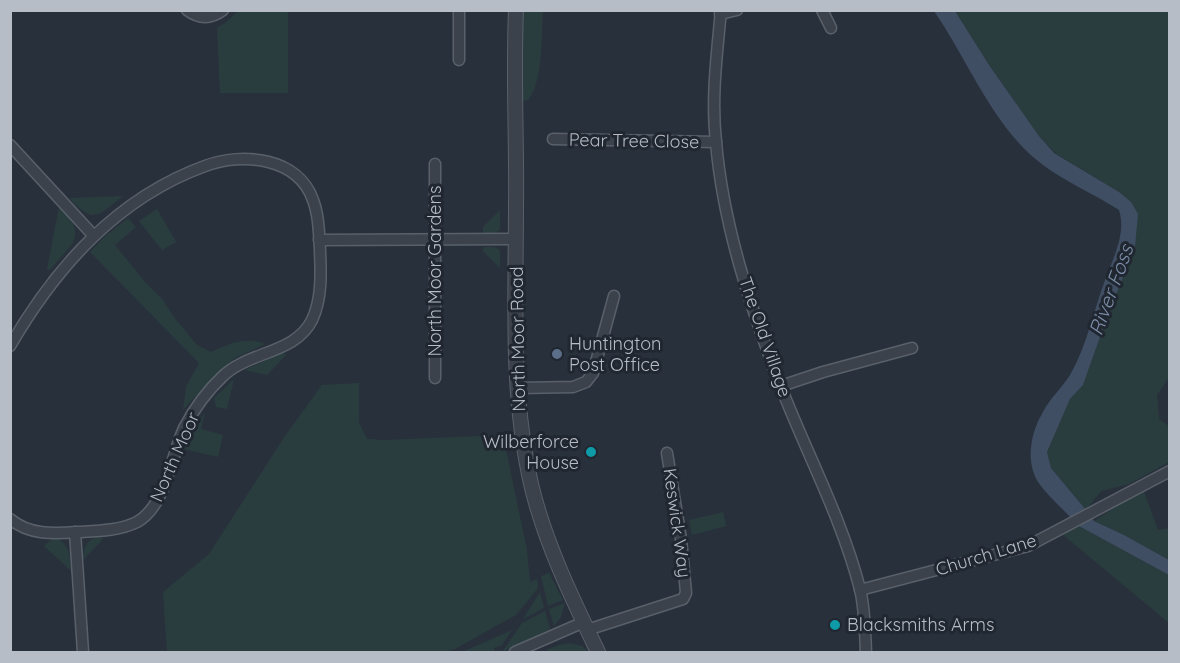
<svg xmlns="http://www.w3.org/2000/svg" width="1180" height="663" font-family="Quicksand,sans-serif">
<rect width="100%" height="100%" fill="#28303c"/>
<!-- green -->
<g fill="#2a3d3e">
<path d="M 238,11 L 288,11 L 288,93 L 220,93 L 217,27 L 224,24 Z"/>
<path d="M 523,11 L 543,11 C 541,36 544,79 528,100 L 524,101 L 522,97 Z"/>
<path d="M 955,11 L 1169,11 L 1170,376 L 1157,395 L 1159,419 L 1169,426 L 1169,462 L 1129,484 L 1101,491 L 1086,510 L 1051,468 L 1047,452 L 1070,399 L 1083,385 L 1105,323 L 1135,246 L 1119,192 L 1055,153 L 1039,136 L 989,65 Z"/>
<path d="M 123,196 C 97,216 95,225 69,198 Z"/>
<path d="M 59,207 C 70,218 80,227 73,243 L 50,270 L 47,269 Z"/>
<path d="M 157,209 L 176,242 L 162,250 L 139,221 Z"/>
<path d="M 500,210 L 500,230 L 494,233 L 483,233 L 483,227 Z"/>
<path d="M 128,218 L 136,227 L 115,245 L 146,283 L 163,300 L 173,316 L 197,345 L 211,352 C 228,344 246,336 265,344 L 235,358 L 215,375 L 183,410 L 186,387 L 199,363 L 90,252 L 104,237 Z"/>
<path d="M 483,247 L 494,247 L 500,250 L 500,268 L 483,251 Z"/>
<path d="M 283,353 L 286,355 L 267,375 L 244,370 Z"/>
<path d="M 234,379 L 227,409 L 216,407 L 214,398 Z"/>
<path d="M 359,383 L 359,422 L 367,439 L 384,440 L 503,435 L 527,550 L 530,582 L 537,579 L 538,588 L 516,615 L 455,649 L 444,652 L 167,652 L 163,592 L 209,554 L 285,436 L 322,385 Z"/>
<path d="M 205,412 L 201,429 L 223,435 L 218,457 L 184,449 L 191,432 Z"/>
<path d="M 1143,489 L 1158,530 L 1169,528 L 1169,560 L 1124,535 L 1094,521 Z"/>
<path d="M 723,512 L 726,526 L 692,535 L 689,520 Z"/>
<path d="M 1077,525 L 1169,575 L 1169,623 L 1063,535 Z"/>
<path d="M 100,536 L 103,539 L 83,560 C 83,547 87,539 100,536 Z"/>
<path d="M 54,537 C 70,543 70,556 71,571 L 44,546 Z"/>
<path d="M 549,573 L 563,600 L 548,606 L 541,576 Z"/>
<path d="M 540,592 L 544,608 L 523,619 Z"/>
<path d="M 565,603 L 561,617 L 554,626 L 549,609 Z"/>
<path d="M 545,611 L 550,629 L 537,637 L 502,652 L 522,623 Z"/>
<path d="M 512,630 L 502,645 L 494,648 L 495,652 L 462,652 Z"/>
<path d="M 570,643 L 582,646 L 589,652 L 547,652 L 548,649 L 559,645 Z"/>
</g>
<!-- water -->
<g fill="#404e63">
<path d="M 934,11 L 955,11 L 989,65 L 1039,136 L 1054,153 L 1119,192 L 1131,202 L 1138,214 L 1135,246 L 1105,323 L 1083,385 L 1070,399 L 1047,452 L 1051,468 L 1086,510 L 1072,519 C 1061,507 1047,495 1038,482 C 1025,461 1031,432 1043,412 C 1050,398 1062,388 1070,375 C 1088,344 1094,308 1107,275 C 1115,254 1126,232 1119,210 C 1094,194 1066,182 1043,165 C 994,129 968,60 934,11 Z"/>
<path d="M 1091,517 L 1094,521 L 1124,535 L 1169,560 L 1169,575 L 1077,525 Z"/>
</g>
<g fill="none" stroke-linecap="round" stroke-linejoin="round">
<!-- minor casing -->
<g stroke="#59606a" stroke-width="13">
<g id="minor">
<path d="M 187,10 C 199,19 211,19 223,10"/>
<path d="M 459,10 L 459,60"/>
<path d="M 721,10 C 717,54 711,98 716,142 C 723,225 751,309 781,387 C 807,454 842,519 860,589 C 865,610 865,632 866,652"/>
<path d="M 822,10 L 831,28"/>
<path d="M 720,14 L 737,10"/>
<path d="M 553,139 L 716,142"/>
<path d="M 10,145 L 93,235"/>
<path d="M 435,164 L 435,378"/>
<path d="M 319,240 L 516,239"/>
<path d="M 10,346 C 56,267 117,198 205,166 C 242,152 298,157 313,200 C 319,216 319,234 320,251 C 321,273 322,299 312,320 C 295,354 249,351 223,376 C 208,390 194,409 184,428 C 171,456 166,506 137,522 C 119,531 96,531 77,532 C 54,534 29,535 10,519"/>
<path d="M 781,386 L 823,372 L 912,348"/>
<path d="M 517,388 L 573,387 L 586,382 L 593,373 L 614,296"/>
<path d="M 75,532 L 83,652"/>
<path d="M 860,590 L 1028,546 L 1170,471"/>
<path d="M 587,630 L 683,599 L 686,593 L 681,539 L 667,453"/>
<path d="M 515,652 L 584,622"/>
</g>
</g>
<!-- tertiary casing -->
<g stroke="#59606a" stroke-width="16">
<path id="tertiary" d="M 516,10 C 513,76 517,141 516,206 C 516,301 510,395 532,488 C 546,545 573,600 598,652"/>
</g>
<!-- minor -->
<use href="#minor" stroke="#3b424c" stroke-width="10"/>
<!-- tertiary -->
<use href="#tertiary" stroke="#3b424c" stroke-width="14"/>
</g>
<!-- markers -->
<circle fill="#5c6f8a" stroke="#202731" stroke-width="2" cx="557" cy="354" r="6"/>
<g fill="#0f9aa8" stroke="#202731" stroke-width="2">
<circle cx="591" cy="452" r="6"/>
<circle cx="835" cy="625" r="6"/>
</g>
<g text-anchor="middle" stroke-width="6" stroke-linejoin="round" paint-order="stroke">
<!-- street labels -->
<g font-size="18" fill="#b7bdc7" stroke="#202731">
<text transform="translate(634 141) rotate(1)" y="6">Pear Tree Close</text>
<text transform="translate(435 271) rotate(-90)" y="6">North Moor Gardens</text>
<text transform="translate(765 337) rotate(71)" y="6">The Old Village</text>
<text transform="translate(518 339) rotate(-91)" y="6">North Moor Road</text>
<text transform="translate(175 457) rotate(-66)" y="6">North Moor</text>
<text transform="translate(677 523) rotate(82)" y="6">Keswick Way</text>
<text transform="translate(986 555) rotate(-17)" y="6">Church Lane</text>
</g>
<!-- poi labels -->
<g font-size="18" fill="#b7bdc7" stroke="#202731" text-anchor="start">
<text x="569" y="350">Huntington<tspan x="569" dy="21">Post Office</tspan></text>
<text x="579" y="448" text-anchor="end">Wilberforce<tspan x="579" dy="21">House</tspan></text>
<text x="847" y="631">Blacksmiths Arms</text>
</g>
<!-- water labels -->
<g font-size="20" font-style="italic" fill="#7c8ea7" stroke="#202731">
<text transform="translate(1111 290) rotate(-70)" y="7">River Foss</text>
</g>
</g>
<!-- border -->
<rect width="1180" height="663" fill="none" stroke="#b7bdc7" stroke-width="24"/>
</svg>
